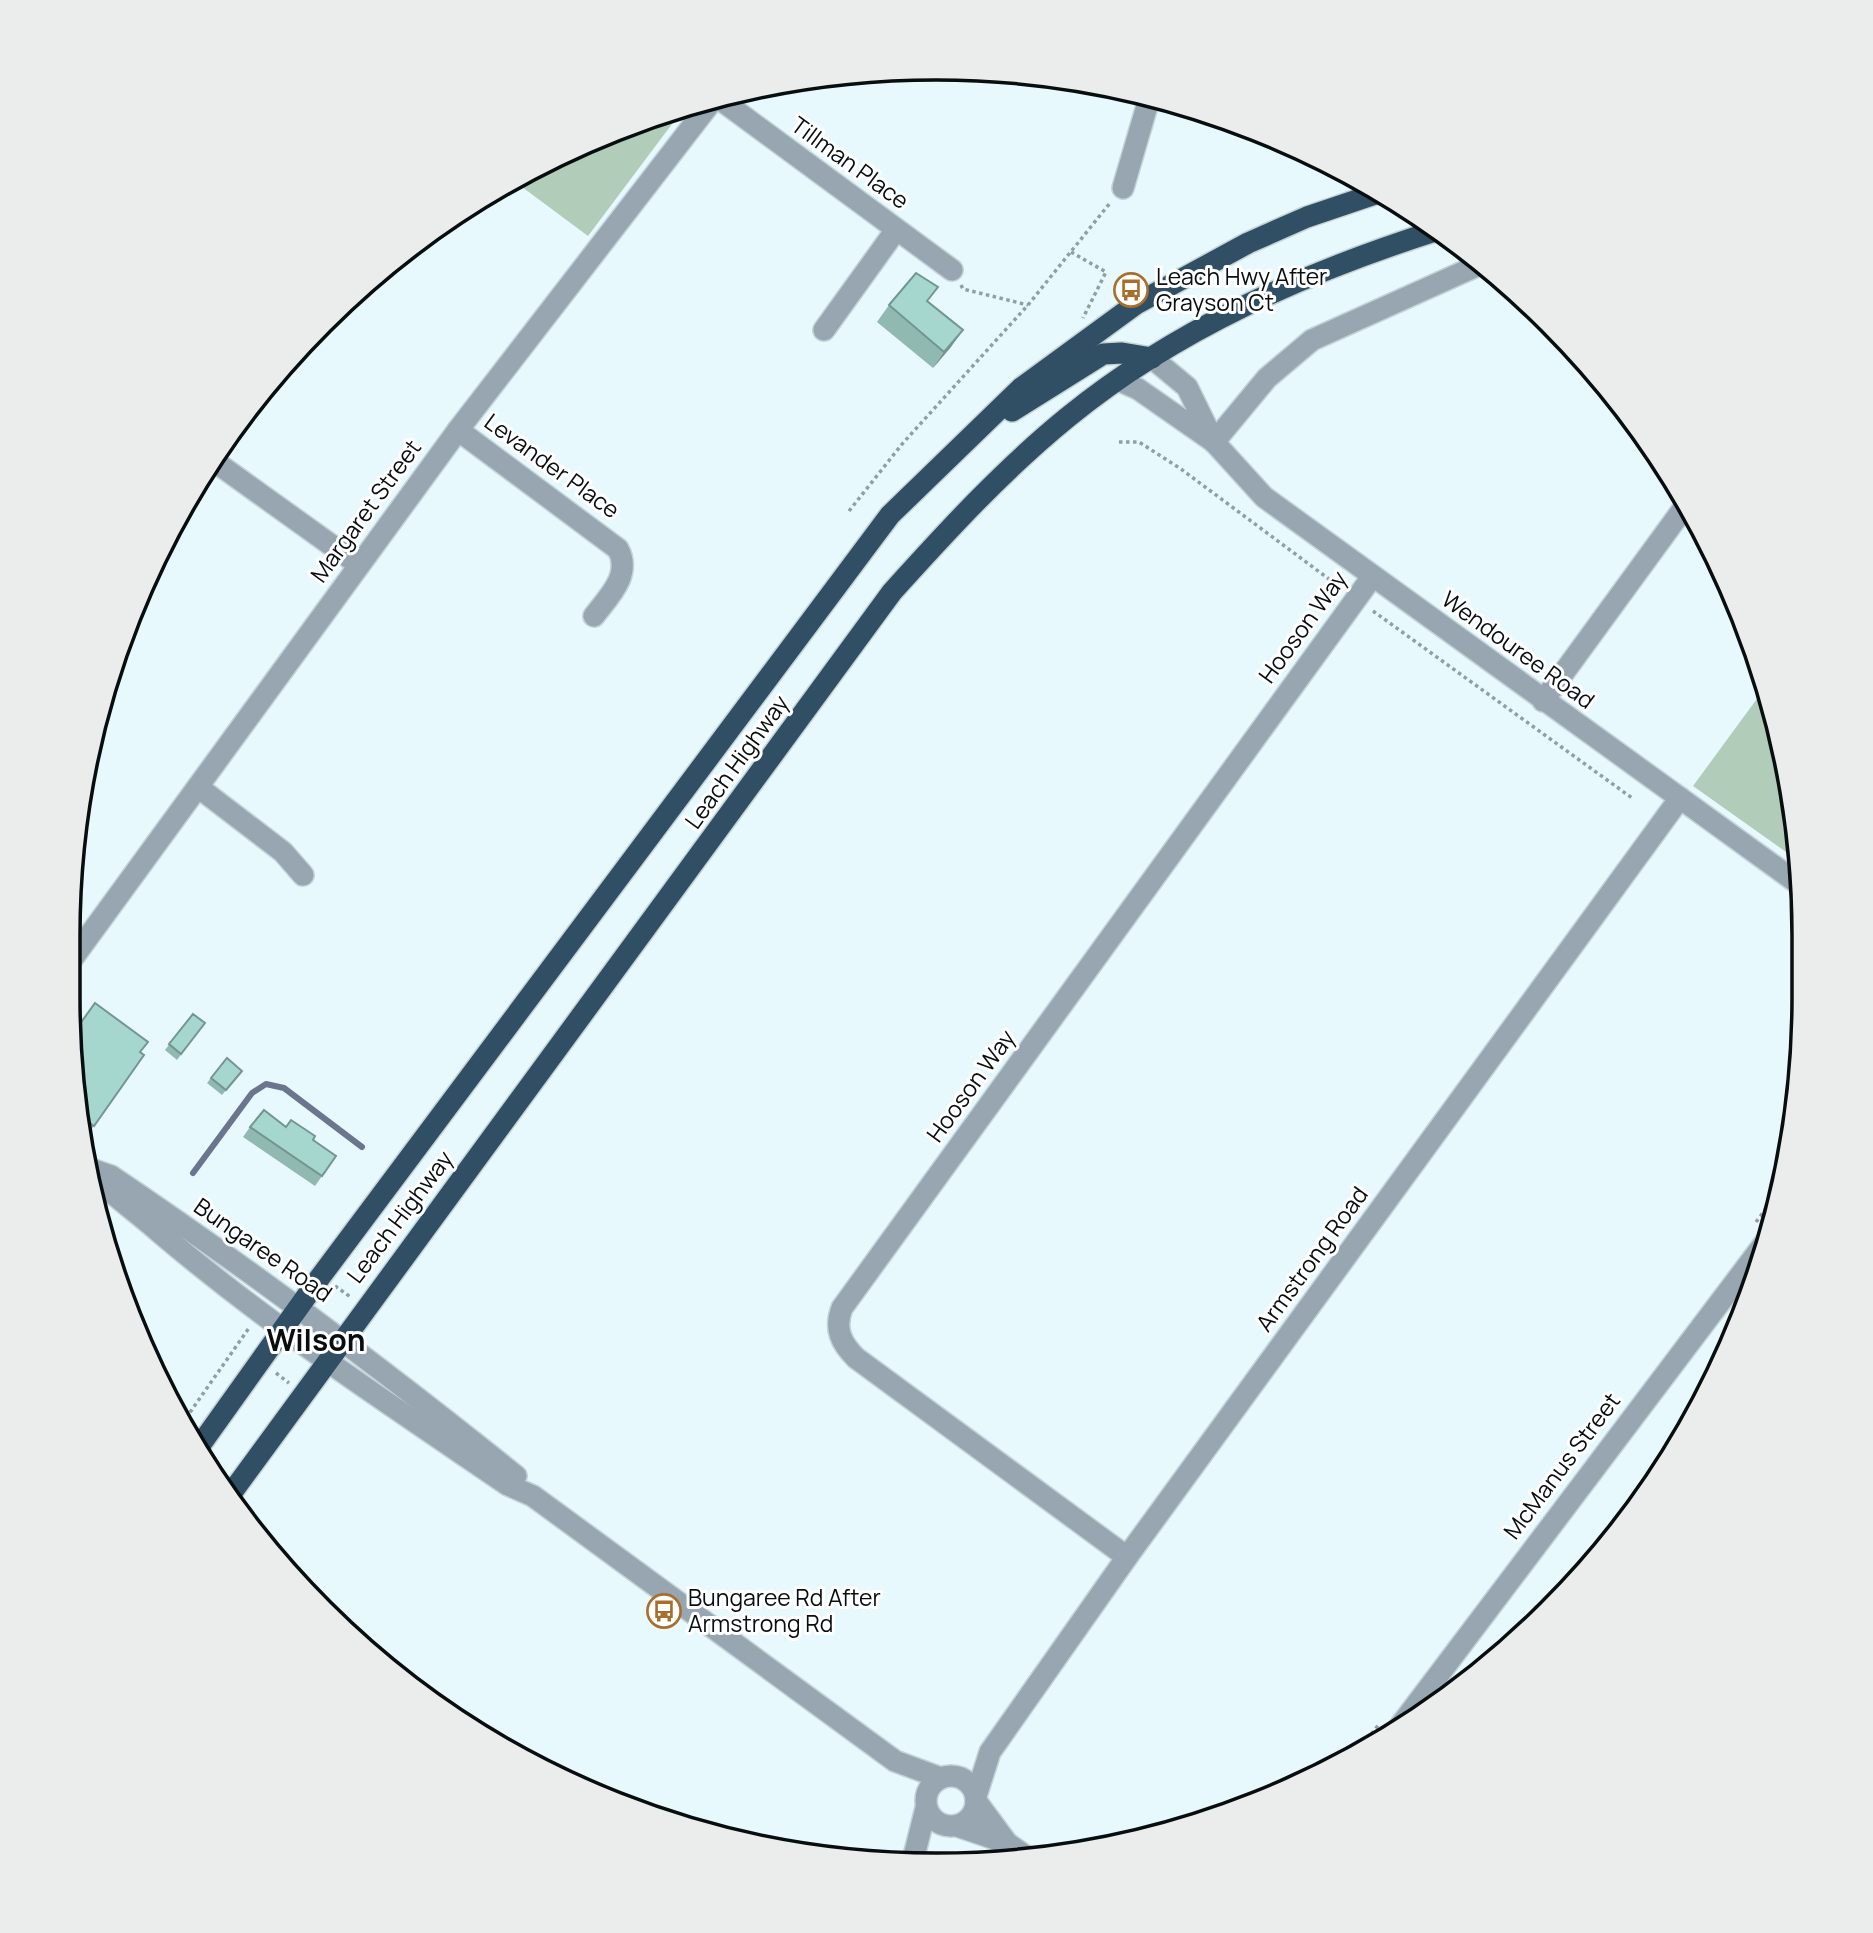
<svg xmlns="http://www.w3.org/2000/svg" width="1873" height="1933" font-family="Manrope,sans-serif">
<rect width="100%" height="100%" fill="#e7f9fd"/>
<!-- green -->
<g fill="#b1cdb9">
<path d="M 684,108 L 588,236 L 514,181 L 552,158 Z"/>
<path d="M 1763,679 L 1775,711 L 1800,862 L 1693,786 L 1759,696 Z"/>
</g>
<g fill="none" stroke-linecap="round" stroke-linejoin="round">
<!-- stream -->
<path stroke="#6b758e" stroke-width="6" d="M 193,1173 L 252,1093 L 266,1084 L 284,1088 L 362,1147"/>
<!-- minor casing -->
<g stroke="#c3d3d7" stroke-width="24">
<g id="minor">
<path d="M 717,97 L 952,270"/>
<path d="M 1123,188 L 1149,99"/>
<path d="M 824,330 L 896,230"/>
<path d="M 1152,358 L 1187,387 L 1214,442 L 1264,497 L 1803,887"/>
<path d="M 1118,380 L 1138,389 L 1214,442"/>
<path d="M 458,430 L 618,549 C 632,575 609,596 594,616"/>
<path d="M 1214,442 L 1267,378 L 1312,340 L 1481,264"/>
<path d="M 214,461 L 359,565"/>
<path d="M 1543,701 L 1686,505"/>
<path d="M 198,787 L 283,852 L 303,875"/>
<path d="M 70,962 L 458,430 L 715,97"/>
<path d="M 88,1168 L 111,1176 C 251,1270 384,1370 516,1476"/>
<path d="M 86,1169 C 108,1192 134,1210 158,1231 C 268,1325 389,1404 508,1485 L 533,1496 L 895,1761 L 941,1778"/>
<path d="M 1127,1557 L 856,1358 C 841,1343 834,1329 842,1308 L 1372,577"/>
<path d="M 1400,1726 L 1767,1240"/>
<circle cx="951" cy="1801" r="25"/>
<path d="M 976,1796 L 990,1752 L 1127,1557 L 1680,798"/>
<path d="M 976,1801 L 1007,1843"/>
<path d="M 957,1826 L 1007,1843 L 1027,1857"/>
<path d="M 913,1860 L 926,1808"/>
</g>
</g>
<!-- highway casing -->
<g stroke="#c3d3d7" stroke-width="24">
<g id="highway">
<path d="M 1012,411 L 1103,354 L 1122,353 L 1152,358"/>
<path d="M 201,1444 L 321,1276 L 890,515 L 1021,388 L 1136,304 L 1248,243 L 1307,217 L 1381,192"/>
<path d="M 230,1495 L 892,592 C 947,531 1004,469 1068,417 C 1176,329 1304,273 1435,231"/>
</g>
</g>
<!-- path -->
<g stroke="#929fa2" stroke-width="3.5" stroke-dasharray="3.5 3.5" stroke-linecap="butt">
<path d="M 1071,252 L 1106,272 L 1083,318"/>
<path d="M 961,285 L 963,289 L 1028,305"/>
<path d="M 1119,442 L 1139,442 L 1181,469 L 1341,588"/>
<path d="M 849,511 L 903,443 L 1028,305 L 1110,203"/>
<path d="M 1373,611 L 1632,798"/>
<path d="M 1756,1222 L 1778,1193"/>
<path d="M 335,1286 L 352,1298"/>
<path d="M 276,1373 L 289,1383"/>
<path d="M 186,1418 L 249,1328"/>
<path d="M 1359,1751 L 1379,1724"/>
</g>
<!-- minor -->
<use href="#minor" stroke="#98a6b2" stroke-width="21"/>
<!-- highway -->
<use href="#highway" stroke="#304e64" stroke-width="21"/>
</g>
<!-- wall -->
<g fill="#8fb9b1">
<path d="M 928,302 L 951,347 L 933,368 L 877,322 L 889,305 Z"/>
<path d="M 193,1014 L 205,1023 L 177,1060 L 165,1050 Z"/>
<path d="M 72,1035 L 141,1053 L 144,1055 L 86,1137 L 82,1134 Z"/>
<path d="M 227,1058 L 238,1076 L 222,1095 L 207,1083 Z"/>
<path d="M 250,1127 L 286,1127 L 313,1140 L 322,1176 L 315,1186 L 243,1137 Z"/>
</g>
<!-- shaded-wall -->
<path fill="#749690" d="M 963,330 L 951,347 L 933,368 L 944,352 Z"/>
<!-- building -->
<g fill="#a6d7ce" stroke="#749690" stroke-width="2">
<path d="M 916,273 L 938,287 L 927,301 L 963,330 L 944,352 L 889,305 Z"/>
<path d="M 95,1003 L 148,1042 L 140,1052 L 144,1055 L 94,1126 L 80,1116 L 72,1035 Z"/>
<path d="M 193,1014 L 205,1023 L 181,1054 L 169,1044 Z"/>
<path d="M 227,1058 L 242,1071 L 226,1090 L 211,1078 Z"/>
<path d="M 264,1110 L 286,1127 L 291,1120 L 315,1136 L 313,1140 L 336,1156 L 322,1176 L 250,1127 Z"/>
</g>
<!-- icons -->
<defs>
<g id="bus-ring" transform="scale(1.75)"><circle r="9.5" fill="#fff" stroke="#a76e2c" stroke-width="1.5"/><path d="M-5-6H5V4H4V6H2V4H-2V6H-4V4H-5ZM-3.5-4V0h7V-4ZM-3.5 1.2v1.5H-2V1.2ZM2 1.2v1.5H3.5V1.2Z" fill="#a76e2c"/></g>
</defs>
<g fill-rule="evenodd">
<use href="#bus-ring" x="1131" y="290"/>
<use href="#bus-ring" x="664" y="1611"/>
</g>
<g text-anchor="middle" stroke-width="6" stroke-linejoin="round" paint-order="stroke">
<!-- street labels -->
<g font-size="23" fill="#080e0f" stroke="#fff">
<text transform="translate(850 163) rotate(36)" y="8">Tillman Place</text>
<text transform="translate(552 466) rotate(36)" y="8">Levander Place</text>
<text transform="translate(366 511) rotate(-54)" y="8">Margaret Street</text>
<text transform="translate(1303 627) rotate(-54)" y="8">Hooson Way</text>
<text transform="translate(1518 650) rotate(36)" y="8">Wendouree Road</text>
<text transform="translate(737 762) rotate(-54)" y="8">Leach Highway</text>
<text transform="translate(971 1086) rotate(-54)" y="8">Hooson Way</text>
<text transform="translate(400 1217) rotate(-53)" y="8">Leach Highway</text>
<text transform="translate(263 1250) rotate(35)" y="8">Bungaree Road</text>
<text transform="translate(1312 1259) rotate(-54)" y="8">Armstrong Road</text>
<text transform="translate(1562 1466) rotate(-53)" y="8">McManus Street</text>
</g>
<!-- poi labels -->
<g font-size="23" fill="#080e0f" stroke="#fff" text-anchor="start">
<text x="1156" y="285">Leach Hwy After<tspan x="1156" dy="26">Grayson Ct</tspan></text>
<text x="688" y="1606">Bungaree Rd After<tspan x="688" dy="26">Armstrong Rd</tspan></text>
</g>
<!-- district labels -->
<g font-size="30" font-weight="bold" fill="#080e0f" stroke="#fff">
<text x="316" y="1351">Wilson</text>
</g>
</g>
<!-- crop -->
<path d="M0 0H1873V1933H0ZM936 80H936A856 856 0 0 1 1792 936V997A856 856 0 0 1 936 1853H936A856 856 0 0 1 80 997V936A856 856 0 0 1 936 80Z" fill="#ebecec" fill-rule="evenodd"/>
<path fill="none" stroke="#080e0f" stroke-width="3.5" d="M936 80H936A856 856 0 0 1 1792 936V997A856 856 0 0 1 936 1853H936A856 856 0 0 1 80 997V936A856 856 0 0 1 936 80Z"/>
</svg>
